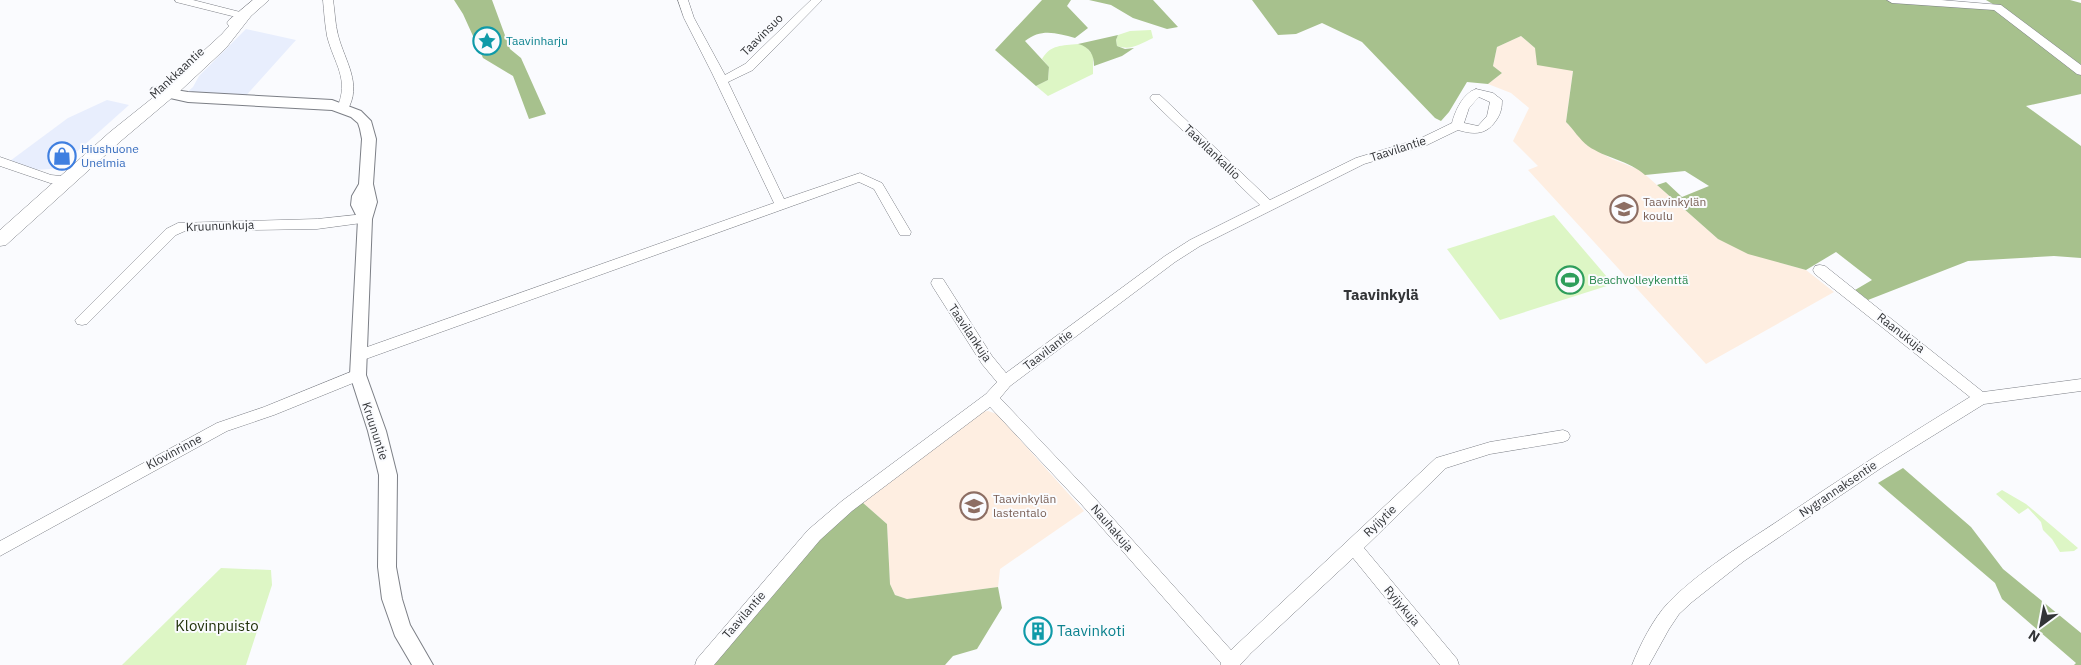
<svg xmlns="http://www.w3.org/2000/svg" width="2081" height="665" font-family="'IBM Plex Sans',sans-serif">
<rect width="100%" height="100%" fill="#fafbfe"/>
<!-- built -->
<g fill="#e8eefd">
<path d="M 246,29 L 296,40 L 242,100 L 183,96 L 193,87 L 199,76 Z"/>
<path d="M 107,100 L 129,105 L 63,164 L 51,169 L 32,170 L 10,161 L 68,118 Z"/>
</g>
<!-- education -->
<g fill="#feeee1">
<path d="M 1521,36 L 1535,48 L 1573,70 L 1566,122 L 1587,145 L 1612,159 L 1640,170 L 1718,239 L 1781,263 L 1806,270 L 1834,292 L 1706,364 L 1528,170 L 1538,166 L 1513,141 L 1529,108 L 1511,93 L 1488,84 L 1502,73 L 1493,66 L 1497,47 Z"/>
<path d="M 988,411 L 997,414 L 1084,511 L 1000,569 L 998,587 L 907,599 L 895,595 L 890,584 L 887,524 L 862,502 L 981,412 Z"/>
</g>
<!-- green -->
<g fill="#ddf6c5">
<path d="M 1151,30 L 1153,38 C 1140,44 1131,51 1117,46 L 1116,40 L 1118,35 L 1130,31 Z"/>
<path d="M 1078,44 L 1084,45 L 1093,55 L 1093,74 L 1048,96 L 1036,86 L 1048,80 L 1049,67 L 1042,59 C 1051,44 1062,46 1078,44 Z"/>
<path d="M 1554,215 L 1613,284 L 1500,320 L 1447,249 Z"/>
<path d="M 2002,490 L 2026,504 L 2078,548 L 2074,551 L 2060,552 L 2052,539 L 2043,530 L 2041,522 L 2028,508 L 2019,514 L 1996,494 Z"/>
<path d="M 221,568 L 271,570 L 272,585 L 246,665 L 122,665 Z"/>
</g>
<!-- forest -->
<g fill="#a7c18d">
<path d="M 454,0 L 492,0 L 510,49 L 521,58 L 546,114 L 529,119 L 513,76 L 483,58 L 463,14 Z"/>
<path d="M 1042,0 L 1071,0 L 1067,6 L 1088,28 L 1075,38 C 1057,33 1041,28 1025,41 L 1049,67 L 1048,80 L 1036,86 L 995,50 Z"/>
<path d="M 1089,0 L 1153,0 L 1178,27 L 1167,29 L 1133,18 L 1111,5 Z"/>
<path d="M 1252,0 L 1892,0 L 1996,6 L 1986,0 L 2070,0 L 2081,3 L 2081,94 L 2026,106 L 2081,146 L 2081,258 L 2054,256 L 1968,261 L 1868,300 L 1855,290 L 1872,280 L 1836,252 L 1806,270 L 1748,254 L 1718,239 L 1657,185 L 1666,182 L 1682,197 L 1709,186 L 1685,171 L 1645,175 C 1630,161 1605,158 1588,146 C 1580,140 1573,129 1566,122 L 1573,71 L 1537,65 L 1535,48 L 1521,36 L 1497,47 L 1493,66 L 1502,73 L 1488,84 L 1467,82 L 1449,112 L 1441,121 L 1435,118 L 1362,42 L 1322,23 L 1296,34 L 1278,35 Z"/>
<path d="M 1118,35 L 1116,40 L 1117,46 L 1125,49 L 1134,48 L 1122,56 L 1094,66 C 1094,55 1090,47 1078,44 Z"/>
<path d="M 1903,468 L 1971,527 L 2003,569 L 2081,633 L 2081,665 L 2074,665 L 2076,663 L 2002,599 L 1995,583 L 1878,483 Z"/>
<path d="M 862,502 L 887,524 L 890,584 L 895,595 L 907,599 L 998,587 L 1002,608 L 977,649 L 953,656 L 945,665 L 712,665 L 820,539 Z"/>
</g>
<g fill="none" stroke-linecap="round" stroke-linejoin="round">
<!-- minor casing -->
<g stroke="#7c7f86" stroke-width="1">
<g id="minor">
<path d="M 175,0 L 193,0 L 248,14 L 249,16 L 244,19 L 176,2 Z"/>
<path d="M 323,0 L 333,0 C 335,12 335,24 338,35 C 345,62 363,84 347,111 L 343,112 L 337,108 C 350,79 334,64 327,36 C 325,24 324,12 323,0 Z"/>
<path d="M 678,0 L 688,0 L 694,18 L 725,75 L 745,64 L 811,0 L 822,0 L 753,70 L 728,82 L 784,199 L 860,173 L 882,183 L 911,232 L 910,235 L 900,235 L 874,189 L 859,182 L 363,360 L 358,362 L 353,360 L 351,356 L 353,352 L 774,203 L 712,73 L 684,18 Z"/>
<path d="M 1887,0 L 1941,0 L 2001,5 L 2081,65 L 2081,75 L 2077,74 L 1994,10 L 1892,3 Z"/>
<path d="M 1476,89 L 1493,93 L 1502,100 C 1502,107 1501,113 1497,119 C 1487,135 1475,135 1458,130 L 1427,145 L 1364,164 L 1200,246 L 1175,262 L 1010,386 L 1000,398 L 1092,495 L 1231,650 L 1436,458 L 1490,442 L 1563,430 L 1568,432 L 1570,436 L 1568,440 L 1563,442 L 1490,454 L 1446,468 L 1364,548 L 1457,659 L 1459,665 L 1440,665 L 1353,558 L 1251,653 L 1240,665 L 1221,665 L 1221,663 L 1082,505 L 990,407 L 852,511 L 820,540 L 714,665 L 695,665 L 697,659 L 808,530 L 842,501 L 986,394 L 997,382 L 982,364 L 933,287 L 931,283 L 933,279 L 943,279 L 992,356 L 1006,373 L 1165,256 L 1190,240 L 1260,205 L 1152,101 L 1150,98 L 1152,95 L 1160,95 L 1270,200 L 1356,158 L 1419,139 L 1452,123 C 1455,111 1463,93 1476,89 ZM 1479,97 L 1490,102 L 1487,116 L 1478,126 L 1464,123 L 1469,108 Z"/>
<path d="M 0,157 L 51,175 L 70,177 L 72,180 L 66,184 L 50,183 L 0,166 Z"/>
<path d="M 365,214 L 369,216 L 371,219 L 369,222 L 317,229 L 185,231 L 176,235 L 87,324 L 82,325 L 77,324 L 75,320 L 166,229 L 178,223 L 317,219 Z"/>
<path d="M 1820,265 L 1825,266 L 1983,392 L 2081,379 L 2081,391 L 1984,404 L 1884,466 L 1744,561 L 1692,602 L 1679,614 L 1669,629 L 1649,665 L 1632,665 C 1640,645 1653,619 1668,603 C 1697,573 1743,544 1778,521 C 1841,478 1905,437 1970,397 L 1815,274 L 1813,270 L 1815,266 Z"/>
<path d="M 358,369 L 363,371 L 365,375 L 363,379 L 274,415 L 227,431 L 0,556 L 0,541 L 217,423 L 264,407 Z"/>
</g>
</g>
<!-- tertiary casing -->
<g stroke="#7c7f86" stroke-width="2">
<path id="tertiary" d="M 157,87 L 188,92 L 332,100 L 361,111 L 371,121 L 376,139 L 373,184 L 377,202 L 372,219 L 366,375 L 386,431 L 397,475 L 396,567 L 402,599 L 410,625 L 433,665 L 412,665 L 395,636 L 382,599 L 378,567 L 379,475 L 368,431 L 350,375 L 358,219 L 351,205 L 352,196 L 359,184 L 362,139 L 360,129 L 358,123 L 351,117 L 332,110 L 188,102 L 152,94 L 150,91 L 152,88 Z"/>
</g>
<!-- secondary casing -->
<g stroke="#7c7f86" stroke-width="1">
<path id="secondary" d="M 253,0 L 269,0 L 251,16 L 226,48 L 180,91 L 122,140 L 6,245 L 0,246 L 0,230 L 110,132 L 150,100 L 222,34 L 229,26 L 227,23 L 229,20 Z"/>
</g>
<!-- minor -->
<use href="#minor" fill="#fff" fill-rule="evenodd"/>
<!-- tertiary -->
<use href="#tertiary" fill="#fff" fill-rule="evenodd"/>
<!-- secondary -->
<use href="#secondary" fill="#fff" fill-rule="evenodd"/>
</g>
<!-- icons -->
<defs>
<g id="sight-ring" transform="scale(1.4375)"><circle r="9.5" fill="#fafbfe" stroke="#0f9aa8" stroke-width="1.5"/><path d="M0-6L1.8-2.2L6-1.7L2.9 1.2L3.7 5.4L0 3.3L-3.7 5.4L-2.9 1.2L-6-1.7L-1.8-2.2Z" fill="#0f9aa8"/></g>
<g id="shop-ring" transform="scale(1.4375)"><circle r="9.5" fill="#fafbfe" stroke="#3f7fe0" stroke-width="1.5"/><path d="M-5-2.5h2.3a2.7 3.5 0 0 1 5.4 0H5L5.5 6h-11ZM-1.5-2.5h3a1.5 2.3 0 0 0-3 0Z" fill="#3f7fe0"/></g>
<g id="school-ring" transform="scale(1.4375)"><circle r="9.5" fill="#fafbfe" stroke="#8d6e63" stroke-width="1.5"/><path d="M0-5L7-2L0 1L-7-2ZM-4 1L0 2.5L4 1V4Q0 6-4 4Z" fill="#8d6e63"/></g>
<g id="stadium-ring" transform="scale(1.4375)"><circle r="9.5" fill="#fafbfe" stroke="#2e9e5b" stroke-width="1.5"/><path d="M0-5a6.5 5 0 1 0 0 10a6.5 5 0 1 0 0-10ZM-3.5-1.8h7v3.6h-7Z" fill="#2e9e5b"/></g>
<g id="building-ring" transform="scale(1.4375)"><circle r="9.5" fill="#fafbfe" stroke="#0f9aa8" stroke-width="1.5"/><path d="M-4-6H4V6H1V3H-1V6H-4ZM-2.5-4.3h1.7v1.8h-1.7ZM.8-4.3h1.7v1.8H.8ZM-2.5-1h1.7V.8h-1.7ZM.8-1h1.7V.8H.8Z" fill="#0f9aa8"/></g>
</defs>
<g fill-rule="evenodd">
<use href="#sight-ring" x="487" y="41"/>
<use href="#shop-ring" x="62" y="156"/>
<use href="#school-ring" x="1624" y="209"/>
<use href="#stadium-ring" x="1570" y="280"/>
<use href="#school-ring" x="974" y="506"/>
<use href="#building-ring" x="1038" y="631"/>
</g>
<g text-anchor="middle" stroke-width="4" stroke-linejoin="round" paint-order="stroke">
<!-- street labels -->
<g font-size="12" fill="#323437" stroke="#fafbfe">
<text transform="translate(762 35) rotate(-45)" y="4">Taavinsuo</text>
<text transform="translate(177 73) rotate(-43)" y="4">Mankkaantie</text>
<text transform="translate(1398 149) rotate(-18)" y="4">Taavilantie</text>
<text transform="translate(1212 152) rotate(44)" y="4">Taavilankallio</text>
<text transform="translate(220 226) rotate(-2)" y="4">Kruununkuja</text>
<text transform="translate(970 333) rotate(56)" y="4">Taavilankuja</text>
<text transform="translate(1901 333) rotate(38)" y="4">Raanukuja</text>
<text transform="translate(1048 350) rotate(-37)" y="4">Taavilantie</text>
<text transform="translate(375 431) rotate(72)" y="4">Kruununtie</text>
<text transform="translate(174 452) rotate(-28)" y="4">Klovinrinne</text>
<text transform="translate(1838 489) rotate(-34)" y="4">Nygrannaksentie</text>
<text transform="translate(1380 521) rotate(-44)" y="4">Ryijytie</text>
<text transform="translate(1112 528) rotate(49)" y="4">Nauhakuja</text>
<text transform="translate(1402 606) rotate(50)" y="4">Ryijykuja</text>
<text transform="translate(744 615) rotate(-49)" y="4">Taavilantie</text>
</g>
<!-- culture labels -->
<g font-size="12" fill="#0d838f" stroke="#fafbfe" text-anchor="start">
<text x="506" y="45">Taavinharju</text>
</g>
<!-- shop labels -->
<g font-size="12" fill="#366cbe" stroke="#fafbfe" text-anchor="start">
<text x="81" y="153">Hiushuone<tspan x="81" dy="14">Unelmia</tspan></text>
</g>
<!-- education labels -->
<g font-size="12" fill="#785e54" stroke="#fafbfe" text-anchor="start">
<text x="1643" y="206">Taavinkylän<tspan x="1643" dy="14">koulu</tspan></text>
<text x="993" y="503">Taavinkylän<tspan x="993" dy="14">lastentalo</tspan></text>
</g>
<!-- leisure labels -->
<g font-size="12" fill="#27864d" stroke="#fafbfe" text-anchor="start">
<text x="1589" y="284">Beachvolleykenttä</text>
</g>
<!-- quarter labels -->
<g font-size="15" font-weight="bold" fill="#323437" stroke="#fafbfe">
<text x="1381" y="300">Taavinkylä</text>
</g>
<!-- near-park labels -->
<g font-size="15" fill="#21320b" stroke="#fafbfe">
<text x="217" y="631">Klovinpuisto</text>
</g>
<!-- near-culture labels -->
<g font-size="15" fill="#0d838f" stroke="#fafbfe" text-anchor="start">
<text x="1057" y="636">Taavinkoti</text>
</g>
</g>
<!-- north arrow -->
<g transform="translate(2041 625) rotate(212)" stroke="#fafbfe" stroke-width="4" paint-order="stroke">
<path d="M0-4L9 19L0 12L-9 19Z" fill="#323437"/>
<text y="-8" font-size="14" font-weight="bold" text-anchor="middle" fill="#323437">N</text>
</g>
</svg>
